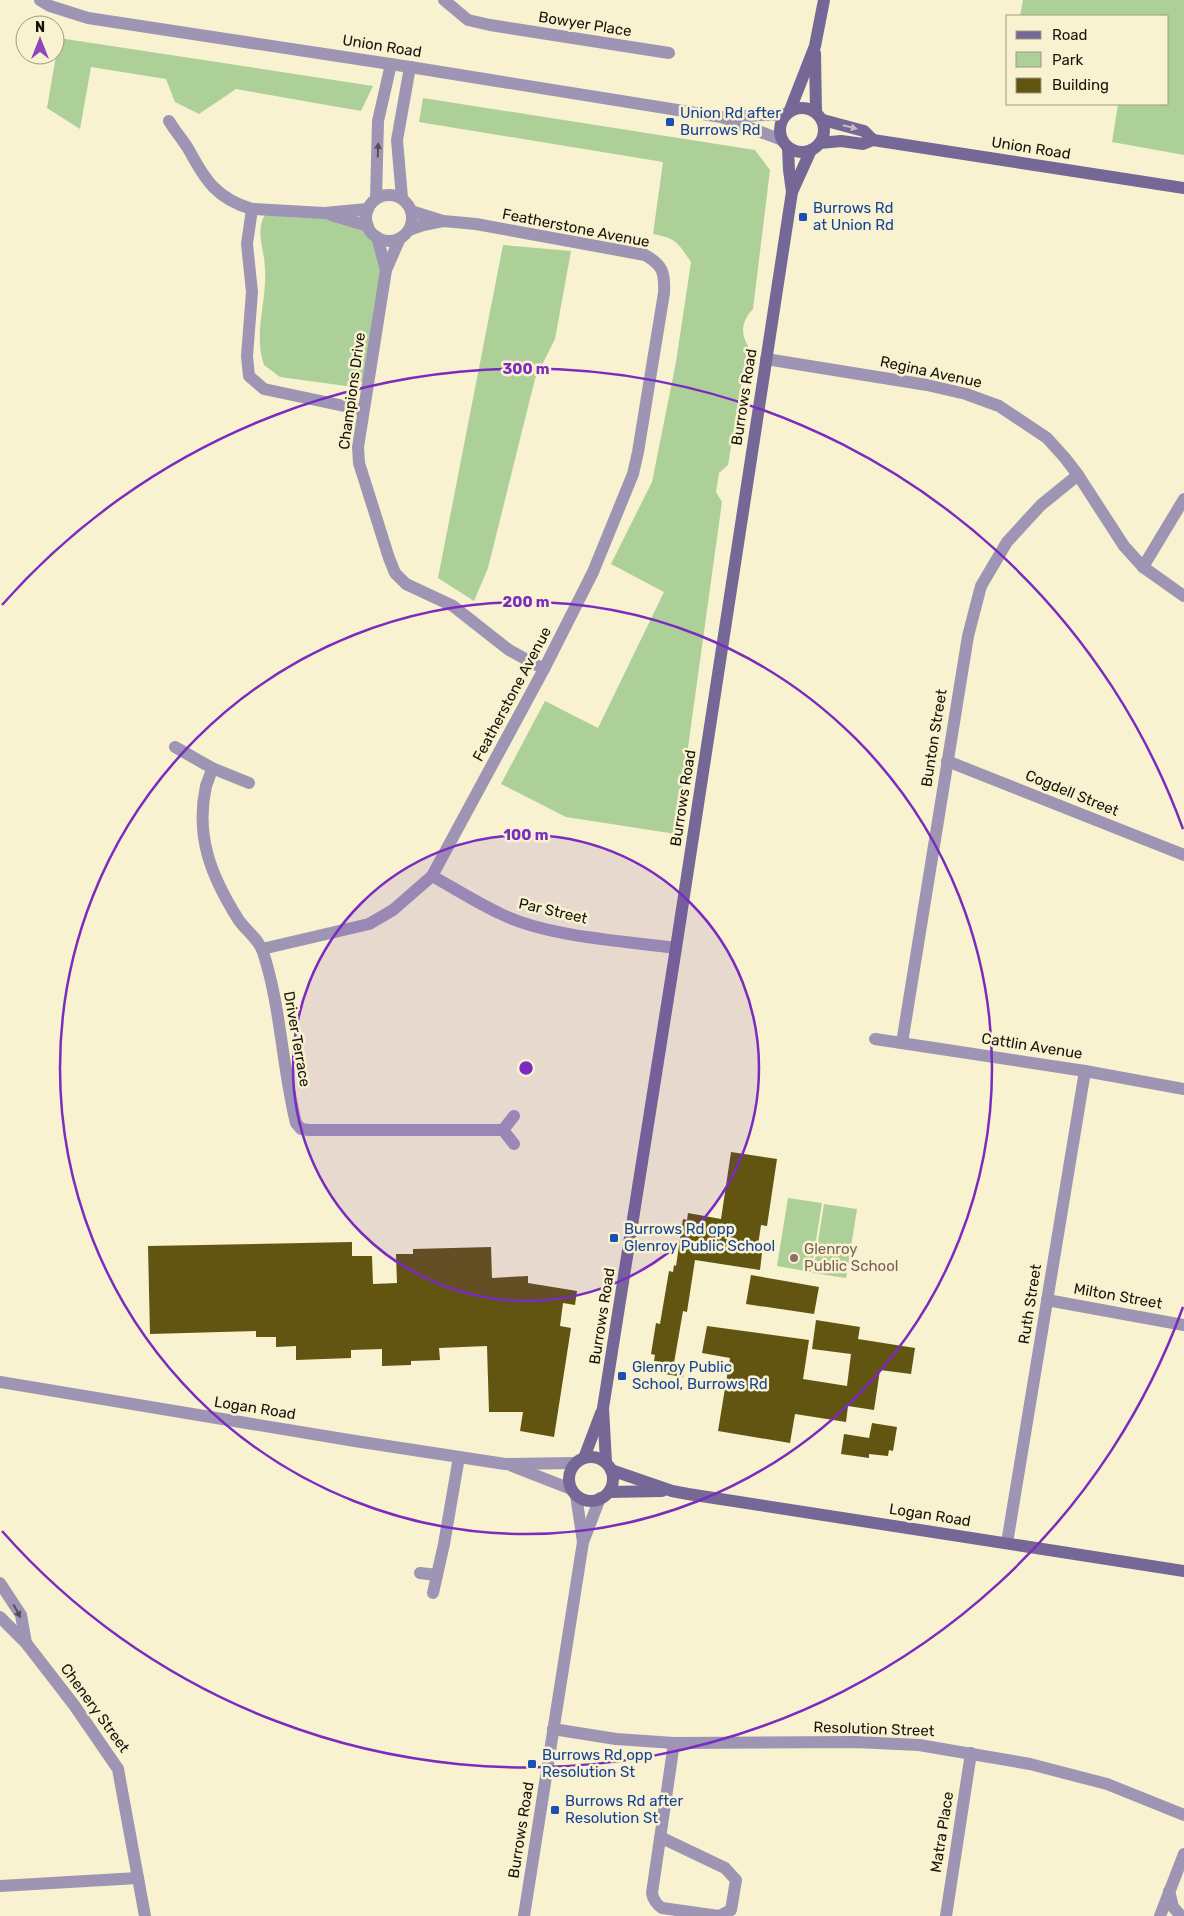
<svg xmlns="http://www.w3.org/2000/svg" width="1184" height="1916" font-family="Rubik,sans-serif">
<rect width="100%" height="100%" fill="#f8f2d1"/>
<!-- green -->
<g fill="#add099">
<path d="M 1023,0 L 1184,0 L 1184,155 L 1112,142 L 1118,104 L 1168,104 L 1168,16 L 1020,16 Z"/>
<path d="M 59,38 L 373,86 L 361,111 L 236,89 L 199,114 L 175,102 L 166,79 L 91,67 L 80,129 L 47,108 Z"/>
<path d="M 423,98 L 755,150 L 770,170 L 753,309 C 742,320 740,333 748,346 L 728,465 L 719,473 L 716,492 L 722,502 L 676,834 L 566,817 L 501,784 L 545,701 L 598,728 L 664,592 L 611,564 L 652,482 L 676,362 L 691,262 C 678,243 676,238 653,234 L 663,162 L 419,122 Z"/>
<path d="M 266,213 L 360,216 L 385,242 L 388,255 L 364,380 L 357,384 L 346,386 L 280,377 L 264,365 C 253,335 267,301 265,270 C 265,250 254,231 266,213 Z"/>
<path d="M 503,245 L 571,251 L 555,339 L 535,379 L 488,568 L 474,601 L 438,578 Z"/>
<path d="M 788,1198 L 822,1203 L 811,1272 L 777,1266 Z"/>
<path d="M 824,1204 L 857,1209 L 846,1278 L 813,1273 Z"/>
</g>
<!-- building -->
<g fill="#615511">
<path d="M 731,1152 L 777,1159 L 767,1226 L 761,1225 L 757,1252 L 762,1253 L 760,1270 L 695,1260 L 687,1312 L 683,1311 L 674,1363 L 685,1365 L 683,1377 L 665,1374 L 667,1363 L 654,1361 L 655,1355 L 651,1354 L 656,1323 L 660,1324 L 661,1318 L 669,1271 L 673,1272 L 674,1265 L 676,1266 L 683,1219 L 687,1220 L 688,1213 L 721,1219 Z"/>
<path d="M 352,1242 L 352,1256 L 372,1256 L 373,1284 L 397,1283 L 396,1254 L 413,1254 L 413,1249 L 491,1247 L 492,1278 L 528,1276 L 528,1283 L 577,1291 L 575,1305 L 563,1303 L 560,1326 L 571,1328 L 554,1437 L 520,1431 L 523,1412 L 489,1412 L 487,1346 L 439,1348 L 440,1360 L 411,1361 L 411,1365 L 382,1366 L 382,1349 L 351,1350 L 351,1358 L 296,1360 L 296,1346 L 276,1347 L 276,1337 L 256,1337 L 256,1331 L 150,1334 L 148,1246 Z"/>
<path d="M 751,1275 L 819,1287 L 814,1314 L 746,1304 Z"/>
<path d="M 816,1320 L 860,1327 L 858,1339 L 915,1348 L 911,1374 L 880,1370 L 874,1410 L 848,1406 L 846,1422 L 795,1414 L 790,1443 L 718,1431 L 730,1358 L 702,1353 L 707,1326 L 809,1340 L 803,1379 L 847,1386 L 851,1354 L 812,1349 Z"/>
<path d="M 872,1423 L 897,1427 L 893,1451 L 889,1450 L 888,1456 L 869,1454 L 869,1458 L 841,1454 L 844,1434 L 869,1438 Z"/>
</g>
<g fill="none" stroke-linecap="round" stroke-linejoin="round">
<!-- minor -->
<g stroke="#9e94b4" stroke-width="12">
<path d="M 444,0 L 468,20 L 490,25 L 669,53"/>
<path d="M 169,121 C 175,131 183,140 189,150 C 205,180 217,199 252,209"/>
<circle cx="389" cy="218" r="23"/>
<path d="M 402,198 L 397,140 L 410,67"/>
<path d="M 376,199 L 378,121 L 391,64"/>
<path d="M 331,215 L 368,226"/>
<path d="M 409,230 L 423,225 L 443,221"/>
<path d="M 377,237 L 386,270"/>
<path d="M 400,238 L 386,270 L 358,447 L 359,463 L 389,558 L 395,573 L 406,584 L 453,606 L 509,650 L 544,669"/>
<path d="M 766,359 L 927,385 L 966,394 L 999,406 L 1047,438 L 1065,458 L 1078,475 L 1124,546 L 1143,567 L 1184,596"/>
<path d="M 363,410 L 264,389 L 249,376 L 247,356 L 252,292 L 247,244 L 252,209 L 324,213 L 368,209"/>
<path d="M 1143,567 L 1184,499"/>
<path d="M 175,747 L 212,768 L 249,783"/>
<path d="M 947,761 L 1184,855"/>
<path d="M 212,768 C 211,774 208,780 206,786 C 195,836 211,876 238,919 C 245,930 259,939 263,952 C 281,1007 282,1067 296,1123 L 301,1129 L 309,1130 L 503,1130"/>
<path d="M 432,876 C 454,888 476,902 499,913 C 546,937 624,941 676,948"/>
<path d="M 262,949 L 369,924 L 393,910 L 432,876 L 544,669 L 593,572 L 633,474 L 638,452 L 664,293 C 665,273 663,265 645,255 L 476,224 L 443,221 L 411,211"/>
<path d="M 875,1039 L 1085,1071 L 1184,1089"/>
<path d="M 902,1043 L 968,636 L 981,586 L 1007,542 L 1041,505 L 1078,475"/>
<path d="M 503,1130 L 514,1144"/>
<path d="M 503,1130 L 514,1116"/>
<path d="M 1047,1300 L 1184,1325"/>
<path d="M 0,1382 L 355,1441 L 505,1464 L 575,1463"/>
<path d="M 512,1466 L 571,1489"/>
<path d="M 1007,1543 L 1085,1071"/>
<path d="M 420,1573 L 437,1575"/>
<path d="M 0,1583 L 21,1615 L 26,1643"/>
<path d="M 433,1593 L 444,1544 L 459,1457"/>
<path d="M 0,1617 L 26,1643 L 74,1705 L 118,1769 L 145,1916"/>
<path d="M 553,1729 L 616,1739 L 674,1743 L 855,1742 L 919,1745 L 1030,1764 L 1107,1784 L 1184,1815"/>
<path d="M 660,1837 L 725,1868 L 736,1880 L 731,1910 L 719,1916 L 662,1908 C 656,1904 653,1900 652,1893 L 674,1743"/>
<path d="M 0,1886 L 138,1878"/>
<path d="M 1169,1891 L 1173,1907 L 1181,1916"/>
<path d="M 946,1916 L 971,1753"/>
<path d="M 1160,1916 L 1184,1854"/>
</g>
<!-- tertiary -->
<g stroke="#9e94b4" stroke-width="12">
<path d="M 40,0 L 50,6 L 88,18 L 410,67 L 721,117 L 782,140"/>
<path d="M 726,117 L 786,114"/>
<path d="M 576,1495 L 583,1542"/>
<path d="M 524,1916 L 583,1542 L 600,1498"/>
</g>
<!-- secondary -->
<g stroke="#766896" stroke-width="12">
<path d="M 815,53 L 816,112"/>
<circle cx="802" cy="130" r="22"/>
<path d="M 790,110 L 815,46 L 824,0"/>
<path d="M 823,120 L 864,131 L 873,140"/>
<path d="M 820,143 L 841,141 L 863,144 L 873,140 L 1184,188"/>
<path d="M 788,148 L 789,170 L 792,192"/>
<circle cx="591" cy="1479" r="22"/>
<path d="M 584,1458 L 601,1413"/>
<path d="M 606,1462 L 603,1408 L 676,948 L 792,192 L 811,150"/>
<path d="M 611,1470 L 672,1491 L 688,1494 L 1184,1571"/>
<path d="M 609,1492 L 662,1491"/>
</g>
</g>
<!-- one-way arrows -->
<defs><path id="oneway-solid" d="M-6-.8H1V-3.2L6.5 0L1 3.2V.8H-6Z" transform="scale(1.25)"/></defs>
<use fill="#c4bbb9" href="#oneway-solid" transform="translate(850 127) rotate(14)"/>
<g fill="#544e56">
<use href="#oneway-solid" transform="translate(378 150) rotate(-88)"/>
<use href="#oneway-solid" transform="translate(17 1611) rotate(62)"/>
</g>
<!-- distance rings -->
<circle cx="526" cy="1068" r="233" fill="#7b2cbf" fill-opacity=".12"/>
<g fill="none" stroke="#7b2cbf" stroke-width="2.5">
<circle cx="526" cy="1068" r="233"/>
<circle cx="526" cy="1068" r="466"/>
<path d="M1183 1307A699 699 0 0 1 2 1531M2 605A699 699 0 0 1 1183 829"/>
</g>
<!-- markers -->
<g fill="#1a4fb4" stroke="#f8f2d1" stroke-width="2">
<rect x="665" y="117" width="10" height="10" rx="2.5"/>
<rect x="798" y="212" width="10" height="10" rx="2.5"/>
<rect x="609" y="1233" width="10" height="10" rx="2.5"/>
<rect x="617" y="1371" width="10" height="10" rx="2.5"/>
<rect x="527" y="1759" width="10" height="10" rx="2.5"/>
<rect x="550" y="1805" width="10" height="10" rx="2.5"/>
</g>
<circle fill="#8d6e63" stroke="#f8f2d1" stroke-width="2" cx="794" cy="1258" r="5"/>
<g text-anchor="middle" stroke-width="5" stroke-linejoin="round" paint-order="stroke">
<!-- street labels -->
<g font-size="15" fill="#171509" stroke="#f8f2d1">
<text transform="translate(585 24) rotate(9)" y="5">Bowyer Place</text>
<text transform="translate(382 46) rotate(9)" y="5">Union Road</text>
<text transform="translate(1031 148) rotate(9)" y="5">Union Road</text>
<text transform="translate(576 228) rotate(11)" y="5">Featherstone Avenue</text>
<text transform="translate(931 372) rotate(12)" y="5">Regina Avenue</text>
<text transform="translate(352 391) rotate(-82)" y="5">Champions Drive</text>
<text transform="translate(744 397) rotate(-81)" y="5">Burrows Road</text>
<text transform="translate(512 694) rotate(-62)" y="5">Featherstone Avenue</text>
<text transform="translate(934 738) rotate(-81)" y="5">Bunton Street</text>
<text transform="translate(1072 793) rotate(22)" y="5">Cogdell Street</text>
<text transform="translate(683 798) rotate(-81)" y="5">Burrows Road</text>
<text transform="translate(553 911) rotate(13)" y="5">Par Street</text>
<text transform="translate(297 1039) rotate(80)" y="5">Driver Terrace</text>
<text transform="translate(1032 1046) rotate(9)" y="5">Cattlin Avenue</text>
<text transform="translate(1118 1296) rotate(10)" y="5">Milton Street</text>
<text transform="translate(1030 1304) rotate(-81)" y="5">Ruth Street</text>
<text transform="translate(602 1316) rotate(-81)" y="5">Burrows Road</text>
<text transform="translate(255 1408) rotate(9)" y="5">Logan Road</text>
<text transform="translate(930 1515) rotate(9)" y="5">Logan Road</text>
<text transform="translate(95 1708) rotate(54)" y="5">Chenery Street</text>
<text transform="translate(874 1729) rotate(2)" y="5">Resolution Street</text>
<text transform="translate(521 1830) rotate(-81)" y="5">Burrows Road</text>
<text transform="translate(942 1832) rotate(-81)" y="5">Matra Place</text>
</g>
<!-- transit labels -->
<g font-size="15" fill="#164399" stroke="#f8f2d1" text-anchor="start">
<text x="680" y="118">Union Rd after<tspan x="680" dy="17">Burrows Rd</tspan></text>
<text x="813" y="213">Burrows Rd<tspan x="813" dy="17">at Union Rd</tspan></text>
<text x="624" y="1234">Burrows Rd opp<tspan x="624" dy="17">Glenroy Public School</tspan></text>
<text x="632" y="1372">Glenroy Public<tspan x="632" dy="17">School, Burrows Rd</tspan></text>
<text x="542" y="1760">Burrows Rd opp<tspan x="542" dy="17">Resolution St</tspan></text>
<text x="565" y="1806">Burrows Rd after<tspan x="565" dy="17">Resolution St</tspan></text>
</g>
<!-- education labels -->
<g font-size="15" fill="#785e54" stroke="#f8f2d1" text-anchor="start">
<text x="804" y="1254">Glenroy<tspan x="804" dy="17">Public School</tspan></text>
</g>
</g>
<circle cx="526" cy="1068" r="8" fill="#7b2cbf" stroke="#f8f2d1" stroke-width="2.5"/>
<g font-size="15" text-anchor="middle" font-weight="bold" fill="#7b2cbf" stroke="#f8f2d1" stroke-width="5" stroke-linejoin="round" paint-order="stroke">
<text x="526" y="374">300 m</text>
<text x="526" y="607">200 m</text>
<text x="526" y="840">100 m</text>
</g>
<!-- legend -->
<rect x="1006" y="15" width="162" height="90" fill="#f8f2d1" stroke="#9e9a81"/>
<rect x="1016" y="31" width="25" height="8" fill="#766896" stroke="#9e9a81"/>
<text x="1052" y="40" font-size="15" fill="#171509">Road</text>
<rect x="1016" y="52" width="25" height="15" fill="#add099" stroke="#9e9a81"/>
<text x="1052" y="65" font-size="15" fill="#171509">Park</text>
<rect x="1016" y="78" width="25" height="15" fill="#615511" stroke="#9e9a81"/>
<text x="1052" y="90" font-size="15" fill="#171509">Building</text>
<!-- north arrow -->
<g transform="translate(40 40)"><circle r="24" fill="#f8f2d1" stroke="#9e9a81"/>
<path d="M0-4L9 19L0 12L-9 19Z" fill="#8e46b9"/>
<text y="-8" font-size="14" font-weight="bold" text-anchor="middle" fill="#171509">N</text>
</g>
</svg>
